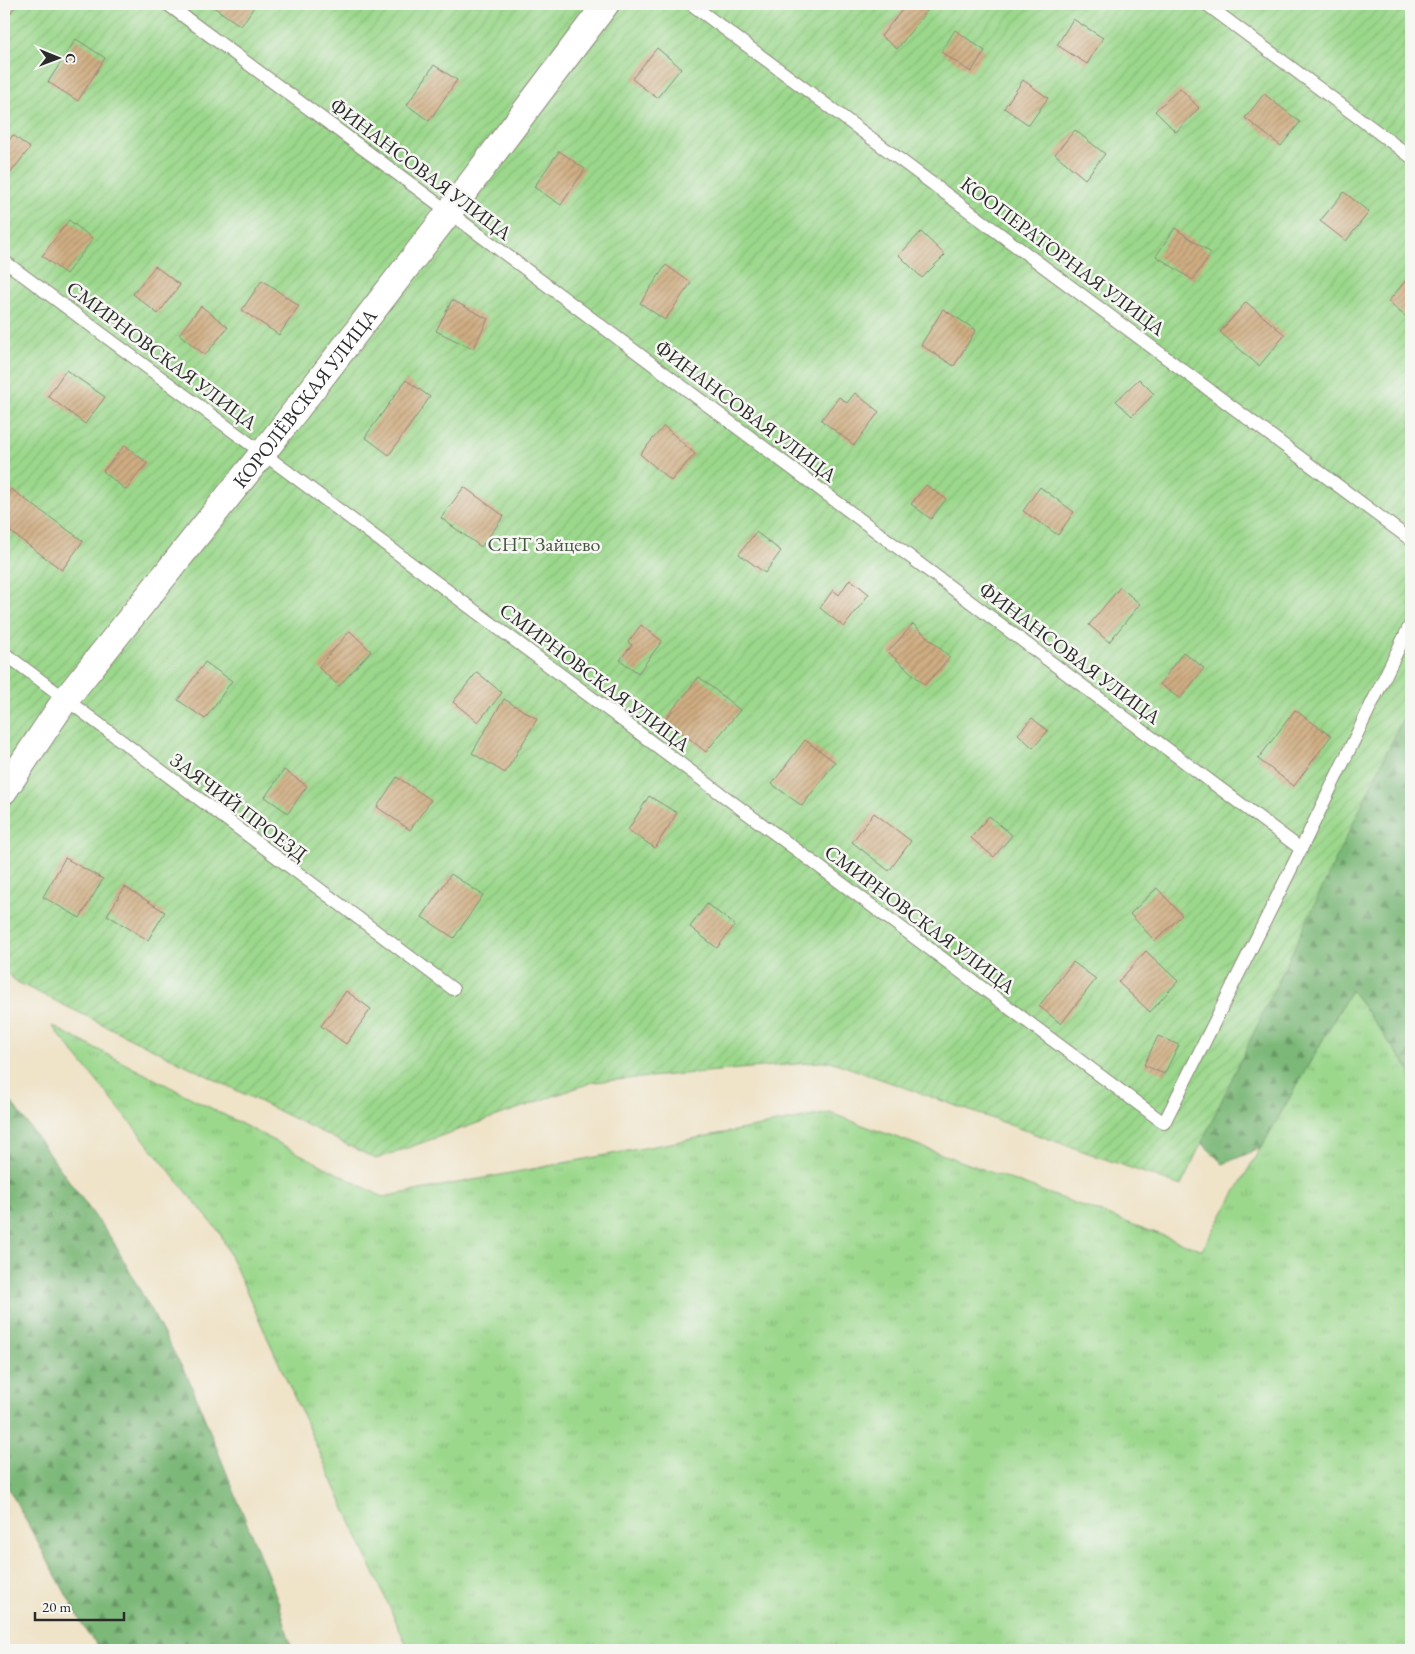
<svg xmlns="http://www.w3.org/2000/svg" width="1415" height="1654" font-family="'EB Garamond',serif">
<defs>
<pattern id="grass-tufts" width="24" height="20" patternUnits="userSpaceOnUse" patternTransform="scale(1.25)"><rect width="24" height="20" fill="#9bd88c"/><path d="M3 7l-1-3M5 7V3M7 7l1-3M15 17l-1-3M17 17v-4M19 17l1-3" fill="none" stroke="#86ba79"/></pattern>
<pattern id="forest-firs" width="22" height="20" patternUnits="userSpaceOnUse" patternTransform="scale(1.25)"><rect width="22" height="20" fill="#7cb878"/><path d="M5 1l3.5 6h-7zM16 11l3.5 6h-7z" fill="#669663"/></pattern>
<pattern id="garden-furrows" width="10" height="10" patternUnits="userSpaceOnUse" patternTransform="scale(1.25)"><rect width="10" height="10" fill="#9bd88c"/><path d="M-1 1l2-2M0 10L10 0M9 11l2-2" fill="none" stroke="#86ba79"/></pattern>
<pattern id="building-hatch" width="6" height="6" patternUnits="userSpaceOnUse" patternTransform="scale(1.25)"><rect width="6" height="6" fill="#d0ae83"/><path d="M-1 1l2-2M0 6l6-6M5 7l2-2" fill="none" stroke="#a98e6b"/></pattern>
</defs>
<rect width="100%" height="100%" fill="#f6f6f2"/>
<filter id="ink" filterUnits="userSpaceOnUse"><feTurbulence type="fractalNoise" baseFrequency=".02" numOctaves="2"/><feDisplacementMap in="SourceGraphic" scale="10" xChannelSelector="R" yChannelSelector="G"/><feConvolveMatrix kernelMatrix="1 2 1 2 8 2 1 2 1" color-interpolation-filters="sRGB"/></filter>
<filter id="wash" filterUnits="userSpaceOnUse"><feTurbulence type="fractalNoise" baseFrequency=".0096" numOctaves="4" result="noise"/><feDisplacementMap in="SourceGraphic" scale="20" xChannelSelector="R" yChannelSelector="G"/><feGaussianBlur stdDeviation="1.12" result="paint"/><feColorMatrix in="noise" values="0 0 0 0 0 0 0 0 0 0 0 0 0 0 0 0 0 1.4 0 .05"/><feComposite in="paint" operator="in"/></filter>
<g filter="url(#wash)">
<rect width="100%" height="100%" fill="#efe3c8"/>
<!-- grass -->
<path fill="url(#grass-tufts)" stroke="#63825c" d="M 1351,990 L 1411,1072 L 1411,1650 L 409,1650 L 220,1233 L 52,1026 L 383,1197 L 830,1113 L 1202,1250 Z"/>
<!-- forest -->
<g fill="url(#forest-firs)" stroke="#547252">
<path d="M 1411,701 L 1411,1072 L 1351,990 L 1261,1148 L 1223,1164 L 1201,1142 Z"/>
<path d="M 4,1092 L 113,1241 L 190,1382 L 279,1603 L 292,1650 L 102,1650 L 87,1633 L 4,1480 Z"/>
</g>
<!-- garden -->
<path fill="url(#garden-furrows)" stroke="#63825c" d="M 4,4 L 1411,4 L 1411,701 L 1181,1186 L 830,1061 L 593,1082 L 376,1159 L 17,982 L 4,971 Z"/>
<g id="blocks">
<!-- building -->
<g fill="url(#building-hatch)">
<path d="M 4,4 L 17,4 L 4,22 Z"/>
<path d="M 209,4 L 256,4 L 241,26 Z"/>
<path d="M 907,4 L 924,4 L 929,8 L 897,49 L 881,36 Z"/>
<path d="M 1073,19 L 1103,38 L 1087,64 L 1057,45 Z"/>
<path d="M 955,30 L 985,51 L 971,72 L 941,52 Z"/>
<path d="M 76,39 L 105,58 L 78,101 L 48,82 Z"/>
<path d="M 657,48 L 681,68 L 657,98 L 632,79 Z"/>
<path d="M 434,65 L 457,80 L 429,121 L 407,105 Z"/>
<path d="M 1023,80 L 1048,98 L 1029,125 L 1004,108 Z"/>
<path d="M 1180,88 L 1199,108 L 1176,132 L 1155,111 Z"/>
<path d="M 1264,94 L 1300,122 L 1281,146 L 1245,118 Z"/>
<path d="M 1075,130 L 1105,154 L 1085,179 L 1055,154 Z"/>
<path d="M 13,135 L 30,148 L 6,179 L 4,177 L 4,147 Z"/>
<path d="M 559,151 L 585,169 L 561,205 L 534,187 Z"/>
<path d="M 1344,192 L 1369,212 L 1346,241 L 1320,221 Z"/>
<path d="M 69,220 L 93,239 L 66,274 L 42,256 Z"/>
<path d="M 1175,228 L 1211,253 L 1193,280 L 1156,256 Z"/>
<path d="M 921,232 L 945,255 L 922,278 L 899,255 Z"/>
<path d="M 666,265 L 691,283 L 665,320 L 640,303 Z"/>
<path d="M 155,266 L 180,285 L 158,314 L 133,294 Z"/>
<path d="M 1411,274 L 1411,321 L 1388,302 Z"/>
<path d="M 262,280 L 299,306 L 279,335 L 242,310 Z"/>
<path d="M 452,300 L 488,319 L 473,349 L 436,331 Z"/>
<path d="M 1246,302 L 1285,335 L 1259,366 L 1220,332 Z"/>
<path d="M 201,306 L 228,327 L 205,355 L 179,334 Z"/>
<path d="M 943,309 L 976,330 L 954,366 L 921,345 Z"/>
<path d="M 66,370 L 105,397 L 85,424 L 48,396 Z"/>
<path d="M 1139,379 L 1154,394 L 1132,416 L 1116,401 Z"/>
<path d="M 406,380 L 430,397 L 389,455 L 365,437 Z"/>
<path d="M 855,393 L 879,412 L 854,445 L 821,420 L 839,397 L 847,403 Z"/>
<path d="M 664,426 L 695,454 L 671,481 L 640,454 Z"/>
<path d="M 125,445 L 147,463 L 126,490 L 103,471 Z"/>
<path d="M 926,485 L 946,499 L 931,519 L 911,504 Z"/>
<path d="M 464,487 L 504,516 L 481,547 L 441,518 Z"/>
<path d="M 1040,487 L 1074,512 L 1058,535 L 1023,511 Z"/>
<path d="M 11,489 L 83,541 L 62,570 L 4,527 L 4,500 Z"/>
<path d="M 756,532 L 781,551 L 765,573 L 739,554 Z"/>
<path d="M 850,579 L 869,594 L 844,627 L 820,608 L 833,590 L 839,595 Z"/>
<path d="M 1120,587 L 1140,604 L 1109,642 L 1089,625 Z"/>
<path d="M 913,624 L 950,657 L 925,685 L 888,652 Z"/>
<path d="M 641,625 L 662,641 L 638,673 L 620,660 L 632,645 L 628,642 Z"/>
<path d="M 350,631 L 371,651 L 339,686 L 318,667 Z"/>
<path d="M 1183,652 L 1204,668 L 1180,699 L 1160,684 Z"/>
<path d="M 205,662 L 232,681 L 205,719 L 178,700 Z"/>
<path d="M 477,672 L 502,693 L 478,722 L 453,702 Z"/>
<path d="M 699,677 L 740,710 L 706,752 L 665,719 Z"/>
<path d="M 504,699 L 537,719 L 505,773 L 472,753 Z"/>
<path d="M 1295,710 L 1331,736 L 1294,786 L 1258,759 Z"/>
<path d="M 1032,718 L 1048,731 L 1033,748 L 1018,734 Z"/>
<path d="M 805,740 L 835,762 L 802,806 L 772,784 Z"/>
<path d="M 284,770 L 307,786 L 288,813 L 265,797 Z"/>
<path d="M 397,777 L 431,800 L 410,830 L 377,807 Z"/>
<path d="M 649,796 L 677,813 L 655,848 L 628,830 Z"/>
<path d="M 874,813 L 911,841 L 889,871 L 852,842 Z"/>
<path d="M 989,816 L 1012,835 L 994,857 L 971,838 Z"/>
<path d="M 65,858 L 103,879 L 80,918 L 43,897 Z"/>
<path d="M 451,874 L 483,895 L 454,938 L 422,917 Z"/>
<path d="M 125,887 L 165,912 L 148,940 L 107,915 Z"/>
<path d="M 1157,888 L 1182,915 L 1155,941 L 1130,914 Z"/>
<path d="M 707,904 L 735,925 L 717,948 L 690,927 Z"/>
<path d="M 1146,951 L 1178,981 L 1150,1012 L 1118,982 Z"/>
<path d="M 1073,962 L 1096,979 L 1061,1024 L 1039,1006 Z"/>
<path d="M 346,991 L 371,1009 L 346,1044 L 321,1026 Z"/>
<path d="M 1158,1036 L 1179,1045 L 1164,1074 L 1144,1065 Z"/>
</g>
</g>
</g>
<g filter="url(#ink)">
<use href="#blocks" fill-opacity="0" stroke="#8d877a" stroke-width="1"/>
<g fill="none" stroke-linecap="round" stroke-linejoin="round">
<!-- service casing -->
<g stroke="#8d877a" stroke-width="14">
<g id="service">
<path d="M 167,4 L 449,212 L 1301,849"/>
<path d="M 691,4 L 1411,540"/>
<path d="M 1206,4 L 1411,157"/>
<path d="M 4,261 L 1164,1123 L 1301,849 L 1411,623"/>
<path d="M 4,653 L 453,989"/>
</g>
</g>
<!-- minor casing -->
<g stroke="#8d877a" stroke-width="28">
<g id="minor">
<path id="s1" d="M 4,791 L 65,700 L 262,454 L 449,212 L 606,4"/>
</g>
</g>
<!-- service -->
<use href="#service" stroke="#fff" stroke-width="12"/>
<!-- minor -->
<use href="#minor" stroke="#fff" stroke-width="26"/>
</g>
</g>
<g text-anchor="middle" stroke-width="5" stroke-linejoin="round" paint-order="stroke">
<!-- street labels -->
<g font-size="20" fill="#2b2b2b" stroke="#f6f6f2">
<text transform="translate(421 169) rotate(37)" y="7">ФИНАНСОВАЯ УЛИЦА</text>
<text transform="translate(1063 256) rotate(37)" y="7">КООПЕРАТОРНАЯ УЛИЦА</text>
<text transform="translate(162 355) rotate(37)" y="7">СМИРНОВСКАЯ УЛИЦА</text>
<text dy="7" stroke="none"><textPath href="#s1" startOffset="495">КОРОЛЁВСКАЯ УЛИЦА</textPath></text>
<text transform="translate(746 411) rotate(37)" y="7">ФИНАНСОВАЯ УЛИЦА</text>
<text transform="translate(1070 653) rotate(37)" y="7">ФИНАНСОВАЯ УЛИЦА</text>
<text transform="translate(595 677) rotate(37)" y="7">СМИРНОВСКАЯ УЛИЦА</text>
<text transform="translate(239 807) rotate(37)" y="7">ЗАЯЧИЙ ПРОЕЗД</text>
<text transform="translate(920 919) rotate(37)" y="7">СМИРНОВСКАЯ УЛИЦА</text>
</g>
<!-- park labels -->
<g font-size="20" fill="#475643" stroke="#f6f6f2">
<text x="544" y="551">СНТ Зайцево</text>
</g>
</g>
<!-- margin -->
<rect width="1415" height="1654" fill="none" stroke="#f6f6f2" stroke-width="20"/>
<!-- north arrow -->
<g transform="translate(58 58) rotate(91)" stroke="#f6f6f2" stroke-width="4" paint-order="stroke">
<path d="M0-4L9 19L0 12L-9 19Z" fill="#2b2b2b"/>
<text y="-8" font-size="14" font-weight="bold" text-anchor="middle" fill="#2b2b2b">С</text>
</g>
<!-- scale -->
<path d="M35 1612v8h89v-8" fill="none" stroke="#2b2b2b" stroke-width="2.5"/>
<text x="42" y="1612" font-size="15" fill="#2b2b2b" stroke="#f6f6f2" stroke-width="4" paint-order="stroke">20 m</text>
</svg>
